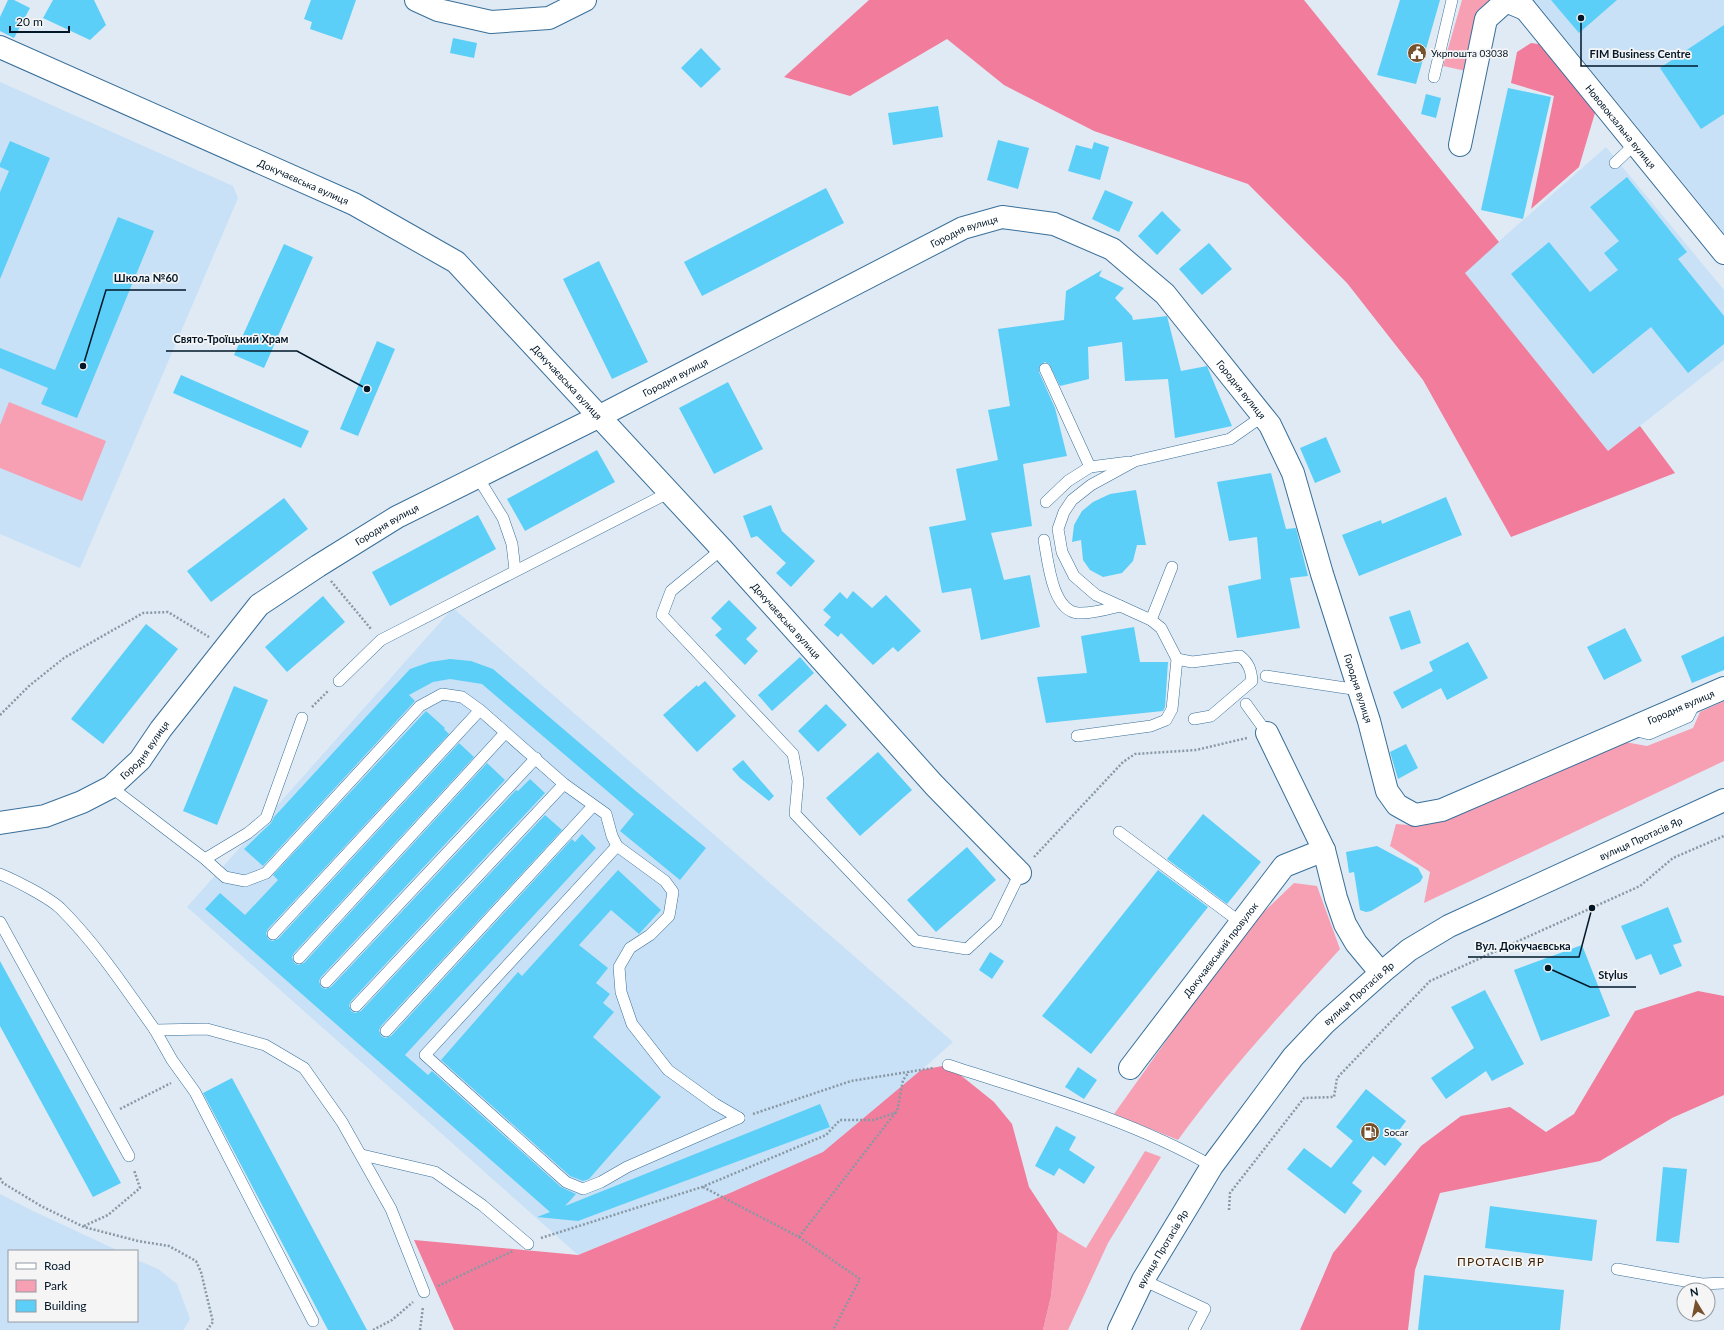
<svg xmlns="http://www.w3.org/2000/svg" width="1724" height="1330" font-family="Lato,sans-serif">
<rect width="100%" height="100%" fill="#dfeaf4"/>
<!-- built -->
<g fill="#c8e1f6">
<path d="M 1534,0 L 1724,0 L 1724,233 Z"/>
<path d="M 0,82 L 233,186 L 238,198 L 80,568 L 0,534 Z"/>
<path d="M 1606,147 L 1724,290 L 1724,360 L 1608,451 L 1464,272 Z"/>
<path d="M 453,608 L 953,1042 L 828,1153 L 578,1255 L 187,907 Z"/>
<path d="M 0,1194 L 33,1211 L 119,1251 L 9,1251 L 9,1321 L 137,1321 L 137,1260 L 158,1269 L 177,1284 L 190,1319 L 183,1330 L 0,1330 Z"/>
</g>
<!-- green -->
<g fill="#f7a0b4">
<path d="M 1462,0 L 1492,0 L 1466,71 L 1443,66 Z"/>
<path d="M 9,402 L 106,441 L 82,501 L 0,468 L 0,425 Z"/>
<path d="M 1724,701 L 1724,761 L 1424,903 L 1430,872 L 1390,846 L 1396,824 L 1421,826 L 1625,742 L 1647,746 L 1693,728 L 1700,712 Z"/>
<path d="M 1294,883 L 1317,886 L 1340,949 C 1284,1011 1227,1072 1178,1140 L 1114,1114 L 1245,930 Z"/>
<path d="M 1145,1151 L 1161,1157 L 1108,1243 L 1068,1330 L 1043,1330 L 1051,1296 L 1058,1231 L 1086,1248 Z"/>
</g>
<!-- forest -->
<g fill="#f27c9b">
<path d="M 869,0 L 1304,0 L 1499,242 L 1465,273 L 1608,451 L 1640,426 L 1675,473 L 1511,537 L 1423,380 L 1347,283 L 1248,184 L 1094,131 L 1004,85 L 947,39 L 850,96 L 784,77 Z"/>
<path d="M 1531,43 L 1546,45 L 1597,106 L 1579,167 L 1531,209 L 1554,96 L 1511,83 L 1517,52 Z"/>
<path d="M 1698,991 L 1724,996 L 1724,1095 L 1672,1118 L 1600,1161 L 1440,1193 L 1415,1270 L 1408,1330 L 1300,1330 L 1333,1253 L 1421,1146 L 1461,1116 L 1510,1107 L 1546,1132 L 1574,1114 L 1635,1011 Z"/>
<path d="M 948,1065 L 994,1102 L 1012,1124 L 1029,1187 L 1058,1231 L 1051,1296 L 1043,1330 L 454,1330 L 414,1240 L 578,1255 L 730,1193 L 823,1152 L 921,1070 Z"/>
</g>
<!-- building -->
<g fill="#5ccff8">
<path d="M 8,0 L 14,0 L 30,8 L 14,38 L 0,31 L 0,17 Z"/>
<path d="M 53,0 L 94,0 L 106,25 L 90,40 L 43,18 Z"/>
<path d="M 311,0 L 356,0 L 342,40 L 310,29 L 312,22 L 304,19 Z"/>
<path d="M 1400,0 L 1440,0 L 1416,84 L 1377,75 Z"/>
<path d="M 1551,0 L 1617,0 L 1579,33 Z"/>
<path d="M 1724,25 L 1724,114 L 1701,129 L 1660,68 Z"/>
<path d="M 453,38 L 477,43 L 474,58 L 450,53 Z"/>
<path d="M 701,48 L 721,69 L 701,88 L 681,68 Z"/>
<path d="M 1508,88 L 1551,97 L 1523,219 L 1481,210 Z"/>
<path d="M 1426,94 L 1441,98 L 1436,118 L 1421,114 Z"/>
<path d="M 938,106 L 943,137 L 893,145 L 888,113 Z"/>
<path d="M 998,140 L 1029,148 L 1018,189 L 987,180 Z"/>
<path d="M 10,141 L 50,158 L 0,279 L 0,192 L 9,171 L 0,167 L 0,164 Z"/>
<path d="M 1094,142 L 1109,147 L 1100,180 L 1068,171 L 1076,145 L 1092,149 Z"/>
<path d="M 1627,177 L 1687,252 L 1678,259 L 1724,316 L 1724,344 L 1688,373 L 1651,327 L 1593,374 L 1511,274 L 1549,242 L 1590,292 L 1618,270 L 1604,253 L 1619,241 L 1590,207 Z"/>
<path d="M 826,188 L 844,223 L 702,296 L 684,262 Z"/>
<path d="M 1105,190 L 1133,202 L 1119,232 L 1092,219 Z"/>
<path d="M 1162,211 L 1181,230 L 1157,255 L 1138,236 Z"/>
<path d="M 118,217 L 154,231 L 77,418 L 41,404 L 48,388 L 0,368 L 0,348 L 55,370 Z"/>
<path d="M 1209,243 L 1232,269 L 1202,295 L 1179,269 Z"/>
<path d="M 284,244 L 313,257 L 264,368 L 234,355 Z"/>
<path d="M 599,261 L 648,362 L 612,379 L 563,279 Z"/>
<path d="M 1102,270 L 1099,276 L 1124,288 L 1115,298 L 1132,316 L 1133,320 L 1167,316 L 1181,371 L 1207,366 L 1232,426 L 1175,438 L 1168,379 L 1125,381 L 1122,342 L 1088,347 L 1089,379 L 1060,386 L 1049,364 L 1045,362 L 1040,365 L 1039,372 L 1055,408 L 1067,456 L 1023,464 L 1032,526 L 991,533 L 1004,580 L 1030,575 L 1040,627 L 981,640 L 971,588 L 942,593 L 929,527 L 966,520 L 956,469 L 998,460 L 988,410 L 1010,406 L 998,329 L 1064,320 L 1066,291 Z"/>
<path d="M 377,341 L 395,349 L 358,436 L 340,429 Z"/>
<path d="M 181,375 L 309,431 L 301,448 L 173,393 Z"/>
<path d="M 728,382 L 763,449 L 714,474 L 679,408 Z"/>
<path d="M 1326,437 L 1341,472 L 1315,483 L 1300,448 Z"/>
<path d="M 597,450 L 615,482 L 525,531 L 507,499 Z"/>
<path d="M 1271,473 L 1286,529 L 1296,528 L 1308,576 L 1290,578 L 1300,628 L 1237,638 L 1228,586 L 1261,579 L 1257,537 L 1229,541 L 1217,482 Z"/>
<path d="M 1136,490 L 1146,545 L 1137,545 L 1133,561 L 1122,573 L 1103,577 L 1090,570 L 1083,560 L 1081,540 L 1072,542 L 1074,525 L 1082,511 L 1093,502 L 1110,494 Z"/>
<path d="M 1446,497 L 1462,535 L 1359,576 L 1342,535 L 1381,520 L 1382,524 Z"/>
<path d="M 284,498 L 308,529 L 211,602 L 187,571 Z"/>
<path d="M 771,505 L 782,531 L 815,561 L 791,587 L 776,573 L 786,563 L 757,536 L 751,538 L 743,516 Z"/>
<path d="M 478,515 L 496,549 L 390,606 L 372,572 Z"/>
<path d="M 853,591 L 872,608 L 886,595 L 921,631 L 898,652 L 893,647 L 873,665 L 841,633 L 838,637 L 824,625 L 831,617 L 823,610 L 840,592 L 847,599 Z"/>
<path d="M 323,596 L 345,622 L 287,672 L 265,647 Z"/>
<path d="M 729,600 L 757,628 L 746,639 L 758,651 L 745,665 L 715,635 L 722,629 L 711,618 Z"/>
<path d="M 1410,610 L 1421,643 L 1401,650 L 1389,617 Z"/>
<path d="M 146,624 L 178,649 L 103,744 L 71,719 Z"/>
<path d="M 1134,627 L 1140,662 L 1168,662 L 1165,707 L 1163,711 L 1046,723 L 1037,677 L 1087,673 L 1081,636 Z"/>
<path d="M 1625,628 L 1642,661 L 1604,680 L 1587,647 Z"/>
<path d="M 1724,636 L 1724,670 L 1692,683 L 1681,656 Z"/>
<path d="M 1468,642 L 1488,678 L 1447,700 L 1441,688 L 1402,709 L 1393,692 L 1433,671 L 1429,662 Z"/>
<path d="M 800,657 L 814,673 L 772,711 L 758,695 Z"/>
<path d="M 450,659 L 471,661 L 493,669 L 637,792 L 706,848 L 680,880 L 620,831 L 634,814 L 482,684 L 450,679 L 433,682 L 409,695 L 415,701 L 263,866 L 244,849 L 271,823 L 274,817 L 410,669 L 430,662 Z"/>
<path d="M 705,681 L 736,716 L 697,752 L 663,715 L 697,685 L 698,687 Z"/>
<path d="M 234,686 L 268,700 L 217,825 L 183,811 Z"/>
<path d="M 826,704 L 847,725 L 818,752 L 798,731 Z"/>
<path d="M 426,711 L 445,728 L 444,729 L 449,734 L 268,929 L 266,933 L 268,939 L 272,941 L 278,939 L 459,743 L 474,757 L 294,953 L 292,957 L 294,963 L 298,965 L 304,963 L 487,763 L 505,780 L 321,977 L 319,981 L 321,987 L 325,989 L 331,987 L 516,790 L 518,791 L 530,779 L 545,793 L 351,1001 L 349,1005 L 351,1011 L 355,1013 L 361,1011 L 545,815 L 562,830 L 381,1026 L 379,1030 L 381,1036 L 385,1038 L 391,1036 L 572,839 L 575,842 L 582,834 L 596,848 L 405,1055 L 428,1075 L 432,1071 L 561,1187 L 576,1194 L 565,1206 L 820,1104 L 830,1127 L 578,1221 L 537,1217 L 550,1212 L 205,909 L 220,893 L 245,915 L 278,880 L 273,875 Z"/>
<path d="M 1406,744 L 1418,768 L 1398,779 L 1390,752 Z"/>
<path d="M 878,752 L 912,790 L 860,836 L 826,798 Z"/>
<path d="M 743,760 L 774,796 L 769,801 L 740,778 L 732,769 Z"/>
<path d="M 1203,814 L 1261,862 L 1227,904 L 1167,859 Z"/>
<path d="M 1377,846 L 1418,868 L 1423,877 L 1420,882 L 1371,911 L 1366,912 L 1360,910 L 1354,872 L 1349,873 L 1346,852 Z"/>
<path d="M 967,847 L 996,880 L 936,932 L 907,900 Z"/>
<path d="M 618,870 L 661,910 L 639,934 L 611,910 L 579,945 L 608,968 L 596,983 L 610,994 L 603,1003 L 614,1012 L 593,1037 L 661,1097 L 589,1179 L 583,1181 L 570,1176 L 441,1060 L 518,972 L 522,976 Z"/>
<path d="M 1158,870 L 1208,907 L 1091,1054 L 1042,1016 Z"/>
<path d="M 1668,907 L 1682,942 L 1673,945 L 1682,966 L 1660,975 L 1651,954 L 1636,960 L 1621,926 Z"/>
<path d="M 1582,945 L 1610,1016 L 1541,1041 L 1514,970 Z"/>
<path d="M 990,952 L 1004,961 L 992,979 L 979,970 Z"/>
<path d="M 0,961 L 121,1183 L 93,1197 L 0,1026 Z"/>
<path d="M 1485,990 L 1524,1064 L 1492,1081 L 1486,1071 L 1446,1099 L 1431,1078 L 1474,1048 L 1451,1007 Z"/>
<path d="M 1078,1067 L 1097,1080 L 1084,1099 L 1065,1087 Z"/>
<path d="M 232,1078 L 367,1330 L 328,1330 L 203,1093 Z"/>
<path d="M 1366,1089 L 1406,1121 L 1394,1137 L 1402,1144 L 1385,1166 L 1373,1156 L 1352,1183 L 1362,1191 L 1345,1214 L 1287,1169 L 1304,1148 L 1331,1168 L 1353,1141 L 1336,1127 Z"/>
<path d="M 1056,1126 L 1076,1137 L 1069,1150 L 1095,1167 L 1084,1184 L 1059,1168 L 1054,1176 L 1035,1166 Z"/>
<path d="M 1663,1167 L 1687,1169 L 1679,1243 L 1656,1241 Z"/>
<path d="M 1490,1206 L 1597,1220 L 1592,1261 L 1485,1248 Z"/>
<path d="M 1424,1275 L 1564,1290 L 1560,1330 L 1418,1330 Z"/>
</g>
<g fill="none" stroke-linecap="round" stroke-linejoin="round">
<!-- lane casing -->
<g stroke="#386f9a" stroke-width="12">
<g id="lane">
<path d="M 1434,77 L 1452,0"/>
<path d="M 1615,163 L 1635,144"/>
<path d="M 1045,369 L 1090,467 L 1129,462"/>
<path d="M 477,476 L 503,518 L 512,544 L 515,570"/>
<path d="M 1046,502 L 1068,481 L 1090,467"/>
<path d="M 1044,540 C 1048,561 1052,611 1078,613 C 1091,614 1108,609 1120,606"/>
<path d="M 722,549 L 671,591 L 662,615 L 793,754 L 798,781 L 795,814 L 916,941 L 967,949 L 996,922 L 1020,873"/>
<path d="M 1151,620 L 1172,567"/>
<path d="M 1177,659 L 1192,662 L 1240,656 C 1249,663 1251,670 1252,681 L 1211,716 L 1194,719"/>
<path d="M 1266,676 L 1359,690"/>
<path d="M 339,681 L 381,640 L 670,492"/>
<path d="M 1246,704 L 1267,733"/>
<path d="M 1633,730 L 1649,734 L 1688,717 L 1695,703"/>
<path d="M 1077,736 L 1151,726 L 1166,720 L 1172,709 L 1177,659 L 1161,628 L 1151,620 L 1096,595 L 1074,576 L 1062,552 L 1058,529 L 1064,512 L 1072,500 L 1091,485 L 1135,461 L 1230,439 L 1263,416"/>
<path d="M 111,787 L 205,859 L 225,877 L 245,881 L 266,873 L 420,706 L 442,694 L 462,697 L 480,710 L 564,784 L 606,814 L 612,836 L 617,846 L 665,881 L 673,892 L 669,916 L 650,935 L 630,948 L 619,967 L 621,992 L 632,1024 L 668,1070 L 715,1104 L 739,1118"/>
<path d="M 1119,832 L 1240,922"/>
<path d="M 617,846 L 425,1055 L 566,1182 L 583,1189 L 601,1182 L 627,1167 L 739,1118"/>
<path d="M 205,859 L 248,833 L 266,818 L 302,718"/>
<path d="M 0,874 C 15,880 50,898 61,909 C 97,945 126,989 155,1030 L 207,1029 L 265,1045 L 304,1068 L 342,1122 L 391,1209 L 424,1292"/>
<path d="M 0,922 L 129,1156"/>
<path d="M 273,934 L 480,710"/>
<path d="M 299,958 L 505,733"/>
<path d="M 326,982 L 536,758"/>
<path d="M 356,1006 L 564,784"/>
<path d="M 155,1030 L 172,1060 L 195,1092 L 313,1321"/>
<path d="M 386,1031 L 593,806"/>
<path d="M 948,1065 C 1037,1094 1130,1119 1212,1166"/>
<path d="M 362,1155 L 435,1172 L 482,1205 L 528,1244"/>
<path d="M 1617,1269 L 1702,1284 L 1724,1283"/>
<path d="M 1143,1280 L 1205,1309 L 1194,1330"/>
</g>
</g>
<!-- street casing -->
<g stroke="#386f9a" stroke-width="24">
<g id="street">
<path d="M 416,0 L 438,10 L 491,22 L 549,18 L 585,0"/>
<path id="s1" d="M 1518,0 L 1724,253"/>
<path id="s2" d="M 0,47 L 354,204 L 456,262 L 722,549 L 934,785 L 1020,873"/>
<path d="M 1460,145 L 1486,19 L 1506,1 L 1525,9"/>
<path d="M 1267,733 L 1324,850 L 1336,898 L 1345,924 L 1356,943 L 1381,973"/>
<path id="s3" d="M 0,823 L 45,816 L 82,802 L 111,787 L 140,760 L 161,729 L 259,605 L 318,566 L 397,517 L 600,416 L 963,228 L 1002,217 L 1054,224 L 1112,249 L 1165,294 L 1270,425 L 1293,473 L 1322,574 L 1369,721 L 1387,791 L 1397,805 L 1415,815 L 1442,810 L 1724,688"/>
<path id="s4" d="M 1130,1068 L 1284,866 L 1324,850"/>
</g>
</g>
<!-- secondary casing -->
<g stroke="#386f9a" stroke-width="24">
<g id="secondary">
<path id="s5" d="M 1119,1330 L 1143,1280 L 1212,1166 L 1293,1057 L 1325,1023 L 1381,973 L 1409,950 L 1449,926 L 1724,800"/>
</g>
</g>
<!-- path -->
<g stroke="#8998a5" stroke-width="2.5" stroke-dasharray="2 2" stroke-linecap="butt">
<path d="M 331,581 L 371,629"/>
<path d="M 312,707 L 328,691"/>
<path d="M 0,715 L 29,686 L 64,658 L 143,613 L 168,612 L 209,637"/>
<path d="M 1034,857 L 1123,762 L 1135,754 L 1196,750 L 1247,738"/>
<path d="M 120,1109 L 171,1083"/>
<path d="M 753,1114 L 851,1081 L 933,1068"/>
<path d="M 0,1178 L 3,1183 L 41,1206 L 84,1227 L 138,1241 L 169,1246 L 196,1261 L 201,1272 L 213,1322 L 207,1330"/>
<path d="M 703,1187 L 799,1237 L 896,1112"/>
<path d="M 1229,1210 L 1230,1193 L 1304,1098 L 1334,1097 L 1337,1078 L 1430,981 L 1640,886 L 1673,858 L 1724,836"/>
<path d="M 84,1226 L 108,1215 L 140,1188 L 134,1170"/>
<path d="M 799,1237 L 860,1279 L 833,1330"/>
<path d="M 541,1238 L 702,1187 L 826,1135 L 840,1120 L 874,1120 L 897,1112 L 903,1080 L 909,1072"/>
<path d="M 438,1286 L 513,1251"/>
<path d="M 373,1330 L 392,1320 L 413,1302"/>
<path d="M 420,1330 L 423,1307"/>
</g>
<!-- lane -->
<use href="#lane" stroke="#fff" stroke-width="11"/>
<!-- street -->
<use href="#street" stroke="#fff" stroke-width="22"/>
<!-- secondary -->
<use href="#secondary" stroke="#fff" stroke-width="22"/>
</g>
<!-- icons -->
<defs>
<g id="civic-disc" transform="scale(1)"><circle r="9.5" fill="#76512c" stroke="#f5f5f5"/><path d="M-.6-6.5H3V-4.5H.6V-3L4-1V1h2V6H-6V1h2V-1L-.6-3ZM-1.2 2.5V6h2.4V2.5Z" fill="#fff"/></g>
<g id="fuel-disc" transform="scale(1)"><circle r="9.5" fill="#76512c" stroke="#f5f5f5"/><path d="M-5.5-6h7V0h2V4h1.3V-2.5L3-4.5l.8-.8L6-3V5H2.5V1h-1V6h-7ZM-4.2-4.7v3.2H.2V-4.7Z" fill="#fff"/></g>
</defs>
<g fill-rule="evenodd">
<use href="#civic-disc" x="1417" y="53"/>
<use href="#fuel-disc" x="1370" y="1132"/>
</g>
<g text-anchor="middle" stroke-width="3.5" stroke-linejoin="round" paint-order="stroke">
<!-- poi labels -->
<g font-size="10" fill="#021728" stroke="#f5f5f5" text-anchor="start">
<text x="1431" y="57">Укрпошта 03038</text>
<text x="1384" y="1136">Socar</text>
</g>
<!-- street labels -->
<g font-size="10" fill="#021728" stroke="#f5f5f5">
<text dy="4" stroke="none"><textPath href="#s1" startOffset="163">Нововокзальна вулиця</textPath></text>
<text dy="4" stroke="none"><textPath href="#s2" startOffset="332">Докучаєвська вулиця</textPath></text>
<text dy="4" stroke="none"><textPath href="#s3" startOffset="1152">Городня вулиця</textPath></text>
<text dy="4" stroke="none"><textPath href="#s3" startOffset="828">Городня вулиця</textPath></text>
<text dy="4" stroke="none"><textPath href="#s2" startOffset="668">Докучаєвська вулиця</textPath></text>
<text dy="4" stroke="none"><textPath href="#s3" startOffset="1500">Городня вулиця</textPath></text>
<text dy="4" stroke="none"><textPath href="#s3" startOffset="504">Городня вулиця</textPath></text>
<text dy="4" stroke="none"><textPath href="#s2" startOffset="992">Докучаєвська вулиця</textPath></text>
<text dy="4" stroke="none"><textPath href="#s3" startOffset="1824">Городня вулиця</textPath></text>
<text dy="4" stroke="none"><textPath href="#s3" startOffset="2256">Городня вулиця</textPath></text>
<text dy="4" stroke="none"><textPath href="#s3" startOffset="168">Городня вулиця</textPath></text>
<text dy="4" stroke="none"><textPath href="#s5" startOffset="740">вулиця Протасів Яр</textPath></text>
<text dy="4" stroke="none"><textPath href="#s4" startOffset="149">Докучаєвський провулок</textPath></text>
<text dy="4" stroke="none"><textPath href="#s5" startOffset="416">вулиця Протасів Яр</textPath></text>
<text dy="4" stroke="none"><textPath href="#s5" startOffset="92">вулиця Протасів Яр</textPath></text>
</g>
<!-- quarter labels -->
<g font-size="12" letter-spacing="1" fill="#3f2304" stroke="#f5f5f5">
<text x="1501" y="1266">ПРОТАСІВ ЯР</text>
</g>
</g>
<!-- callouts -->
<path fill="none" stroke="#021728" stroke-width="1.5" d="M1581 18L1581 66H1698M83 366L106 290H186M367 389L297 351H166M1592 908L1579 957H1468M1548 968L1590 987H1636"/>
<g fill="#021728" stroke="#f5f5f5" stroke-width="1.5">
<circle cx="1581" cy="18" r="4"/>
<circle cx="83" cy="366" r="4"/>
<circle cx="367" cy="389" r="4"/>
<circle cx="1592" cy="908" r="4"/>
<circle cx="1548" cy="968" r="4"/>
</g>
<g font-size="11" text-anchor="middle" font-weight="bold" fill="#021728" stroke="#f5f5f5" stroke-width="3.5" stroke-linejoin="round" paint-order="stroke">
<text x="1640" y="58">FIM Business Centre</text>
<text x="146" y="282">Школа №60</text>
<text x="231" y="343">Свято-Троїцький Храм</text>
<text x="1523" y="950">Вул. Докучаєвська</text>
<text x="1613" y="979">Stylus</text>
</g>
<!-- legend -->
<rect x="8" y="1250" width="130" height="72" fill="#f5f5f5" stroke="#949ca3"/>
<rect x="16" y="1263" width="20" height="6" fill="#ffffff" stroke="#949ca3"/>
<text x="44" y="1270" font-size="12" fill="#021728">Road</text>
<rect x="16" y="1280" width="20" height="12" fill="#f7a0b4" stroke="#949ca3"/>
<text x="44" y="1290" font-size="12" fill="#021728">Park</text>
<rect x="16" y="1300" width="20" height="12" fill="#5ccff8" stroke="#949ca3"/>
<text x="44" y="1310" font-size="12" fill="#021728">Building</text>
<!-- north arrow -->
<g transform="translate(1696 1302) rotate(350)"><circle r="19" fill="#f5f5f5" stroke="#949ca3"/>
<path d="M0-3L7 15L0 10L-7 15Z" fill="#76512c"/>
<text y="-6" font-size="11" font-weight="bold" text-anchor="middle" fill="#021728">N</text>
</g>
<!-- scale -->
<path d="M10 26v6h59v-6" fill="none" stroke="#021728" stroke-width="2"/>
<text x="16" y="26" font-size="12" fill="#021728" stroke="#f5f5f5" stroke-width="3" paint-order="stroke">20 m</text>
</svg>
